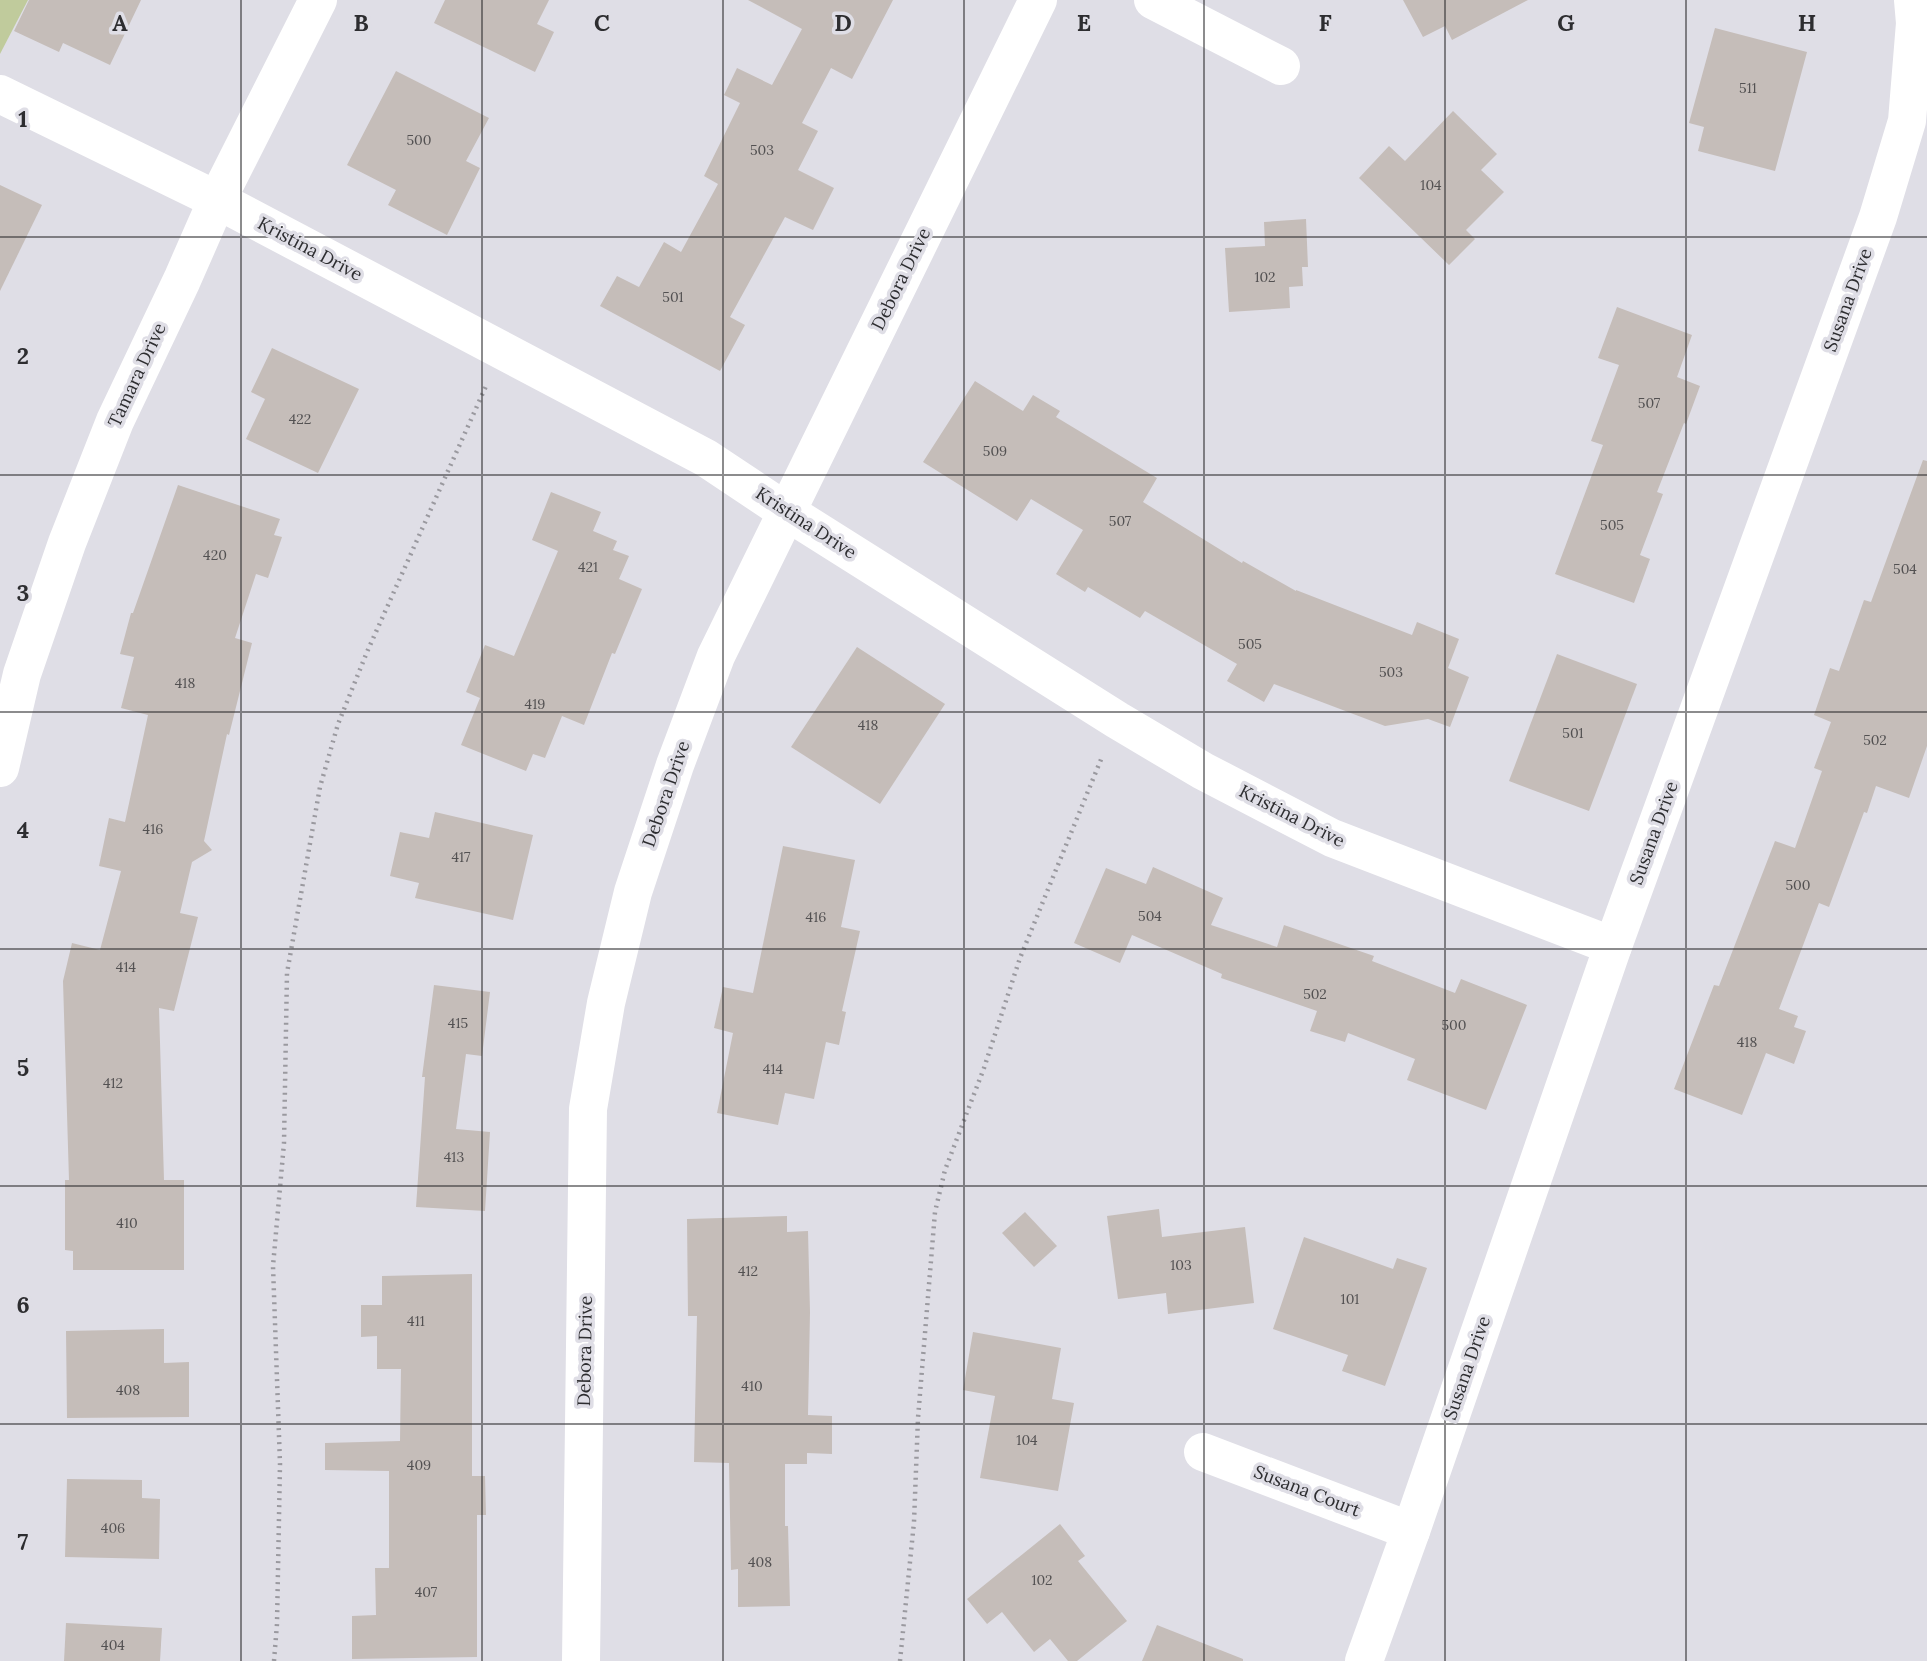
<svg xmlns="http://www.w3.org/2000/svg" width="1927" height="1661" font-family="Lora,serif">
<rect width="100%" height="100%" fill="#dfdee6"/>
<!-- green -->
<path fill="#c0cb9c" d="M 0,0 L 28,0 L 0,54 Z"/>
<!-- building -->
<g fill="#c5bdb9">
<path d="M 29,0 L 141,0 L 110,65 L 63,43 L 59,52 L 14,31 Z"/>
<path d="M 445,0 L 549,0 L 537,24 L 554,32 L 535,72 L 434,23 Z"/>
<path d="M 748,0 L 893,0 L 852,79 L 831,68 L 802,123 L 818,131 L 798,170 L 834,188 L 813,230 L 785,217 L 730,317 L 745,325 L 720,371 L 600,306 L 617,276 L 639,287 L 664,242 L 681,252 L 718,184 L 704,176 L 740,103 L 724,95 L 737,68 L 772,85 L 802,29 Z"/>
<path d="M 1403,0 L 1528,0 L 1452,40 L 1445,26 L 1423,37 Z"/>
<path d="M 1715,28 L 1807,52 L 1775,171 L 1698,151 L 1704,127 L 1689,123 Z"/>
<path d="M 396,71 L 489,118 L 466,161 L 480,168 L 447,235 L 388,205 L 396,190 L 347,165 Z"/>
<path d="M 1453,111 L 1497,154 L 1481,170 L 1504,192 L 1466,230 L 1475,239 L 1449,265 L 1359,178 L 1389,146 L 1405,161 Z"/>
<path d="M 0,185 L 42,205 L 0,291 Z"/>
<path d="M 1306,219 L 1308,267 L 1302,267 L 1303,286 L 1289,287 L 1290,308 L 1229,312 L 1225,248 L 1265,246 L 1264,222 Z"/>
<path d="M 1617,307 L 1692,335 L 1677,377 L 1700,386 L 1686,424 L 1684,423 L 1657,492 L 1663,494 L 1640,555 L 1650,559 L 1634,603 L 1555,574 L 1603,445 L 1591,441 L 1619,365 L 1598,358 Z"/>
<path d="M 272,348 L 359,389 L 318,473 L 246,439 L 265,399 L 251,392 Z"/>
<path d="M 975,381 L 1023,411 L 1033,395 L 1060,411 L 1056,417 L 1157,478 L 1143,502 L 1242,563 L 1243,561 L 1296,591 L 1296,590 L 1412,635 L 1417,622 L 1459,639 L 1448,668 L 1469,677 L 1450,727 L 1428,719 L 1385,726 L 1274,684 L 1264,702 L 1227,681 L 1237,664 L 1145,611 L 1140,618 L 1088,587 L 1085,592 L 1056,574 L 1083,530 L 1031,499 L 1017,521 L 923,462 Z"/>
<path d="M 1923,460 L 1927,461 L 1927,746 L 1909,798 L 1876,786 L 1867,813 L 1864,812 L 1829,907 L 1819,903 L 1779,1009 L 1798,1016 L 1794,1027 L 1806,1031 L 1794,1064 L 1766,1053 L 1742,1115 L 1674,1089 L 1714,985 L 1719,986 L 1775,841 L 1795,848 L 1822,771 L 1814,768 L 1831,722 L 1814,715 L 1830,668 L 1839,671 L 1864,600 L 1871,602 Z"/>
<path d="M 178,485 L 280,519 L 274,535 L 282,537 L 268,578 L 256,574 L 235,638 L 252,643 L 229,735 L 227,734 L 204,841 L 212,850 L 192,862 L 180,913 L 198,917 L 174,1011 L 159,1008 L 164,1180 L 184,1180 L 184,1270 L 73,1270 L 73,1251 L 65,1250 L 65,1180 L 69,1180 L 63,981 L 72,943 L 100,950 L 121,871 L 99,866 L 109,818 L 125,822 L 148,715 L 121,708 L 134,657 L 120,654 L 131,613 L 133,613 Z"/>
<path d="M 551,492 L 601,512 L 593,531 L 617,541 L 613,550 L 629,556 L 619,579 L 642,589 L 615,654 L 612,653 L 584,725 L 562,716 L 545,758 L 533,754 L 526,771 L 461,745 L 480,698 L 466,692 L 485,645 L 514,656 L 558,551 L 532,540 Z"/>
<path d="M 857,647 L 945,704 L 880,804 L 791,747 Z"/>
<path d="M 1557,654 L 1637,684 L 1589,811 L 1509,781 Z"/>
<path d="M 435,812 L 533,835 L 513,920 L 415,898 L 419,883 L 390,876 L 400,832 L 429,838 Z"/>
<path d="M 783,846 L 855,860 L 841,927 L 860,931 L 842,1011 L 846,1012 L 839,1045 L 826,1042 L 814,1099 L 785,1093 L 778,1125 L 717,1113 L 733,1033 L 714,1028 L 723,987 L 753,993 Z"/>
<path d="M 1153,867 L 1223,898 L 1211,925 L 1277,947 L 1284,925 L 1374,956 L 1372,961 L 1455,993 L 1461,979 L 1527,1005 L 1486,1110 L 1407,1080 L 1415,1059 L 1348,1033 L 1345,1042 L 1310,1031 L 1317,1011 L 1221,978 L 1222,974 L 1132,935 L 1120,963 L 1074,943 L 1106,868 L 1146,884 Z"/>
<path d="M 434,985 L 490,992 L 482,1056 L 466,1054 L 456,1129 L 490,1132 L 485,1211 L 416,1207 L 425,1077 L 422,1077 Z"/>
<path d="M 1159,1209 L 1162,1237 L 1245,1227 L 1254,1303 L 1168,1314 L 1166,1293 L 1118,1299 L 1107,1216 Z"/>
<path d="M 1025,1212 L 1057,1246 L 1034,1267 L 1002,1233 Z"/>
<path d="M 787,1216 L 787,1232 L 808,1231 L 810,1312 L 808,1415 L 832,1416 L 832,1454 L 807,1453 L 807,1464 L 785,1464 L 785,1526 L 788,1526 L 790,1606 L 738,1607 L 738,1569 L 731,1570 L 729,1463 L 694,1462 L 697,1316 L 688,1316 L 687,1219 Z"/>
<path d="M 1304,1237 L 1393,1269 L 1397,1258 L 1427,1268 L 1385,1386 L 1342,1371 L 1348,1355 L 1273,1329 Z"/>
<path d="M 472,1274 L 472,1476 L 485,1476 L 486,1515 L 477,1515 L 477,1657 L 352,1659 L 352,1616 L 376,1615 L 375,1568 L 389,1568 L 389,1471 L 325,1470 L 325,1443 L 400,1441 L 401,1369 L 377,1369 L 377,1336 L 361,1337 L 361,1305 L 382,1305 L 382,1276 Z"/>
<path d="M 164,1329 L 164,1363 L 189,1362 L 189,1417 L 67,1418 L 66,1331 Z"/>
<path d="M 973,1332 L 1061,1348 L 1052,1399 L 1074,1403 L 1058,1491 L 980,1478 L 995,1396 L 963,1390 Z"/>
<path d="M 67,1479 L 142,1480 L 142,1498 L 160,1499 L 159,1559 L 65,1557 Z"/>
<path d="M 1060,1524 L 1085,1556 L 1078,1561 L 1127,1621 L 1077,1661 L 1068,1661 L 1050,1639 L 1034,1652 L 1002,1612 L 987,1624 L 967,1599 Z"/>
<path d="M 66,1623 L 162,1628 L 160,1661 L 64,1661 Z"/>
<path d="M 1157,1625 L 1243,1659 L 1243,1661 L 1142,1661 Z"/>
</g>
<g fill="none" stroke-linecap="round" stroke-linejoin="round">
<!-- path -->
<g stroke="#9a999f" stroke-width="4.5" stroke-dasharray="2 5" stroke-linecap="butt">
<path d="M 274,1661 L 277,1624 L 280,1464 L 273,1266 L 284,1143 L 287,973 L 320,787 L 338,724 L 367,652 L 486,386"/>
<path d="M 900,1661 L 914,1522 L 918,1418 L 935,1212 L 945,1170 L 984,1068 L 1020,958 L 1102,757"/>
</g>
<!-- minor -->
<g stroke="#fff" stroke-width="38">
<path d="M 1153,0 L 1281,66"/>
<path d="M 0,94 L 217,200 L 706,458 L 787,512 L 1117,720 L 1203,771 L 1332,838 L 1613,946"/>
<path d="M 0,768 L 22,674 L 67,543 L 115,421 L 182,280 L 217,200 L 318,0"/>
<path d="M 1203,1452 L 1411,1531"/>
<path d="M 581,1661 L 588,1109 L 606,1003 L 633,892 L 675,765 L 716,656 L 1038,0"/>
<path d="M 1364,1661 L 1411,1531 L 1613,946 L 1878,217 L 1907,121 L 1915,23 L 1913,0"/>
</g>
</g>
<!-- grid -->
<path fill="none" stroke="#2d2d30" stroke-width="2" stroke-opacity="0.55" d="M 241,0 L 241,1661M 482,0 L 482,1661M 723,0 L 723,1661M 964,0 L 964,1661M 1204,0 L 1204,1661M 1445,0 L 1445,1661M 1686,0 L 1686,1661M 0,237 L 1927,237M 0,475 L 1927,475M 0,712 L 1927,712M 0,949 L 1927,949M 0,1186 L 1927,1186M 0,1424 L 1927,1424"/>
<g text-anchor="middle" stroke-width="7" stroke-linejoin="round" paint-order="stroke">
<!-- number labels -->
<g font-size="14" fill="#535152">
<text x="1748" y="93">511</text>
<text x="419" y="145">500</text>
<text x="762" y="155">503</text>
<text x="1431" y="190">104</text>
<text x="1265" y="282">102</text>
<text x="673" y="302">501</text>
<text x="1649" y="408">507</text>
<text x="300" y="424">422</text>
<text x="995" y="456">509</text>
<text x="1120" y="526">507</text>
<text x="1612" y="530">505</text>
<text x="215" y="560">420</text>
<text x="588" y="572">421</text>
<text x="1905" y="574">504</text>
<text x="1250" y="649">505</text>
<text x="1391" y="677">503</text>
<text x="185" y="688">418</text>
<text x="535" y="709">419</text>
<text x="868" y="730">418</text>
<text x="1573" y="738">501</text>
<text x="1875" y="745">502</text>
<text x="153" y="834">416</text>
<text x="461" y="862">417</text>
<text x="1798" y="890">500</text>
<text x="1150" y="921">504</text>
<text x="816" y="922">416</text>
<text x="126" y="972">414</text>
<text x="1315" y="999">502</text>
<text x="458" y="1028">415</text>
<text x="1454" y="1030">500</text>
<text x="1747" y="1047">418</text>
<text x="773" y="1074">414</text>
<text x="113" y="1088">412</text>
<text x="454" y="1162">413</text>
<text x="127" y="1228">410</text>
<text x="1181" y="1270">103</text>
<text x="748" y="1276">412</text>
<text x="1350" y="1304">101</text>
<text x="416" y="1326">411</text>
<text x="752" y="1391">410</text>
<text x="128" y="1395">408</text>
<text x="1027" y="1445">104</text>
<text x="419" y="1470">409</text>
<text x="113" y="1533">406</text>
<text x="760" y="1567">408</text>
<text x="1042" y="1585">102</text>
<text x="426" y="1597">407</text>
<text x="113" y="1650">404</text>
</g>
<!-- street labels -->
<g font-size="18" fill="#2d2d30" stroke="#dfdee6">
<text transform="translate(310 249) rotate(28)" y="6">Kristina Drive</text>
<text transform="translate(901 279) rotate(-64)" y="6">Debora Drive</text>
<text transform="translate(1848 300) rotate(-70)" y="6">Susana Drive</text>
<text transform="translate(137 375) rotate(-65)" y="6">Tamara Drive</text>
<text transform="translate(806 523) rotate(33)" y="6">Kristina Drive</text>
<text transform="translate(666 794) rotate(-71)" y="6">Debora Drive</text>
<text transform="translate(1292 816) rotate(27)" y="6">Kristina Drive</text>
<text transform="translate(1654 833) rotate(-70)" y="6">Susana Drive</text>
<text transform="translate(585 1351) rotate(-89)" y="6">Debora Drive</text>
<text transform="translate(1467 1368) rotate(-71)" y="6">Susana Drive</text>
<text transform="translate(1307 1491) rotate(21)" y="6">Susana Court</text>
</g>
</g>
<g font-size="23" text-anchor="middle" font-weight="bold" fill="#2d2d30" stroke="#dfdee6" stroke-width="7" stroke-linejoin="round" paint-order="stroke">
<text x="120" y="31">A</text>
<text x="361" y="31">B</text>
<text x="602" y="31">C</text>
<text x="843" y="31">D</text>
<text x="1084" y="31">E</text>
<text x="1325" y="31">F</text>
<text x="1566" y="31">G</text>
<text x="1807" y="31">H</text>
<text x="23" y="127">1</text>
<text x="23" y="364">2</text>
<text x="23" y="601">3</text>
<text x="23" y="838">4</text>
<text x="23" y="1076">5</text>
<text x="23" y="1313">6</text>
<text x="23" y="1550">7</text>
</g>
</svg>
